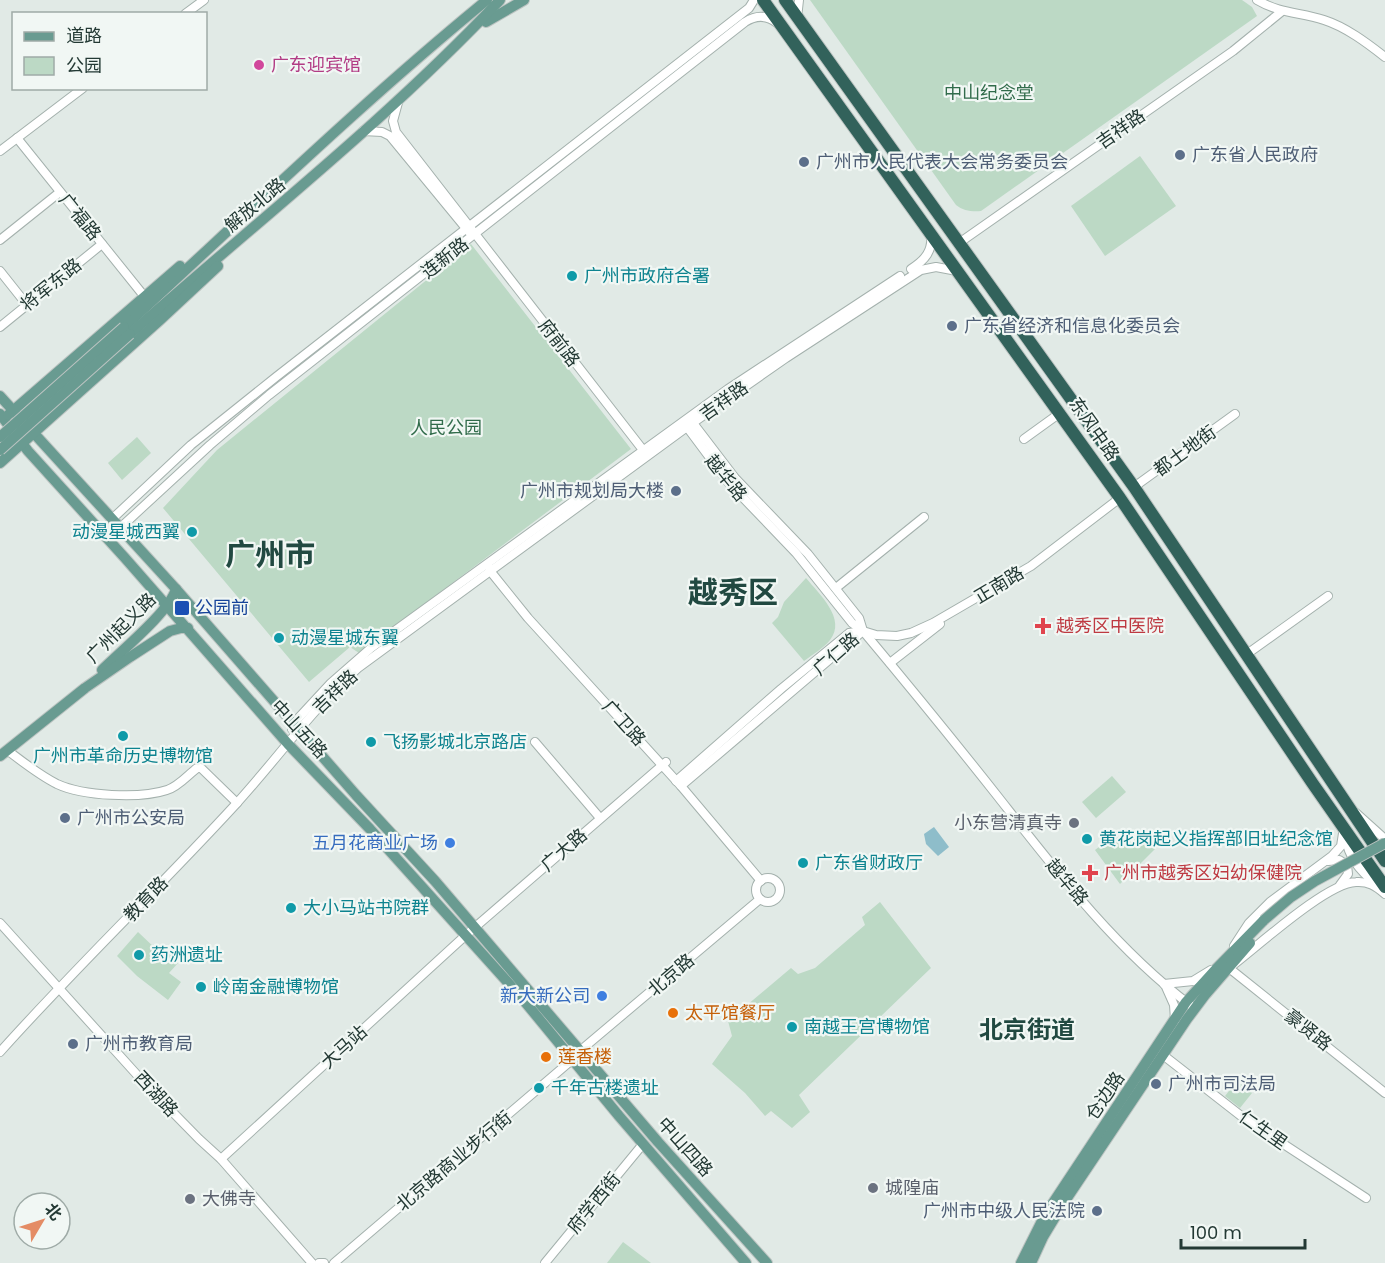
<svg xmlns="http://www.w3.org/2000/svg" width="1385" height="1263" font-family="Poppins,'Noto Sans SC',sans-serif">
<rect width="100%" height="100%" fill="#e1eae6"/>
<!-- green -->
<g fill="#bcd9c5">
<path d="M 810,0 L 1242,0 L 1252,7 L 1257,16 L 981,211 C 973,212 963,211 956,205 Z"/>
<path d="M 1140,156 L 1176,206 L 1105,256 L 1071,206 Z"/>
<path d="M 471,244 L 631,449 L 359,653 L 350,647 L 309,682 L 163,508 L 217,450 Z"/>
<path d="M 137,437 L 151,453 L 122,480 L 108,463 Z"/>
<path d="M 806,578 C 819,594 847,619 830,640 C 824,648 812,655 804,661 L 772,623 L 778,617 L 784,602 Z"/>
<path d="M 1112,776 L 1126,792 L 1096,818 L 1082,802 Z"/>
<path d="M 1144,829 L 1159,845 L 1120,884 L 1095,850 L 1116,834 L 1124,844 Z"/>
<path d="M 880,902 L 931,968 L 799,1095 L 810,1112 L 792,1128 L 771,1111 L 765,1116 L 745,1093 L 712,1064 L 732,1036 L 728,1021 L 791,968 L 798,974 L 815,968 L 865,925 L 862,917 Z"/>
<path d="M 138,932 L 157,950 L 163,946 L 178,963 L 169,973 L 181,982 L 168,1000 L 137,976 L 117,956 Z"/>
<path d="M 1237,1081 L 1252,1093 L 1240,1108 L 1225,1096 Z"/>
<path d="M 623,1242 L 651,1263 L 607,1263 Z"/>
</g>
<!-- water -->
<path fill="#8ebdca" d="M 934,827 L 949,847 L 938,856 L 926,844 L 924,834 Z"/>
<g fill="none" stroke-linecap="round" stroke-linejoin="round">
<!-- minor casing -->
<g stroke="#a4b1ad" stroke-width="10">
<g id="minor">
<path d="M 1257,0 C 1281,14 1300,12 1324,20 C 1346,27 1367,43 1385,57"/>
<path d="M 185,14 L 204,0"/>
<path d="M 797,18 L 799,0"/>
<path d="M 399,99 L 393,121 L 396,132 L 643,450"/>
<path d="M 363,131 L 382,132 L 390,136 L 469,232"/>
<path d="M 17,138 L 144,296"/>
<path d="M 0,151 L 83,88"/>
<path d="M 0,240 L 60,192"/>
<path d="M 959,243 L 1233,51 L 1281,12"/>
<path d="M 911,269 C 925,260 933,251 931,234"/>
<path d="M 0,271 L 27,305"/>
<path d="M 0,327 L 102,244"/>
<path d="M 690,421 L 693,423 L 735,478 L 808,554 L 859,618 L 863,631"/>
<path d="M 687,423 L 687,427 L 728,482 L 796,553 L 852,623 L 863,631 C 909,686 954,741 999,798 C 1057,872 1115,948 1190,1005"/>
<path d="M 1024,439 L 1060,413"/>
<path d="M 1134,487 L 1235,414"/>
<path d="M 112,519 L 191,445 L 276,377 L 749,8 L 754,0"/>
<path d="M 120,528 L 210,445 L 269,395 L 745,22 C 756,15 767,15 777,23"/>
<path d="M 489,567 L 491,572 L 528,618 L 681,786 L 761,881"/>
<path d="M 836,588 L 924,517"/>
<path d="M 1247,654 L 1328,596"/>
<path d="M 890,663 L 940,624"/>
<path d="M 292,729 L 293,724 L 331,683 L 371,648 L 728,389 L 900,276"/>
<path d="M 535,742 L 600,818"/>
<path d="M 7,750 C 23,762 39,775 57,784 C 83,796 140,799 167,790 C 178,787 188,775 197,768 L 201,768 L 237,803"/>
<path d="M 676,781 L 781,689 L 849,633 L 863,631 L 876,635 L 897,636 L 911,633 L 933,623 L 1031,566 L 1120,498"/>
<path d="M 681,786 L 863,631"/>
<path d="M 1356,813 L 1385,839"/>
<path d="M 1345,836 C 1349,858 1359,870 1376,884"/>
<path d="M 1328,861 L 1339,860 L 1347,865 L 1348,874 L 1340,885"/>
<circle cx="768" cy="890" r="12"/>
<path d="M 1385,894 C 1376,886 1368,881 1356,882 C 1326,883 1256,948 1229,968 L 1385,1093"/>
<path d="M 0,923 L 148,1087 L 199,1139 L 221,1159 L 312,1263"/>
<path d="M 1234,946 L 1249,923 L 1270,902 L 1332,856 L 1341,846 L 1344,827"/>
<path d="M 1164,984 L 1193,981 L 1211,970"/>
<path d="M 1166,987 L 1174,1005 L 1175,1020"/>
<path d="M 581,1050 L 760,899"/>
<path d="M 0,1052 C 76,967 159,888 236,804 C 277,759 312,709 358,668 L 687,427 L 786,358 L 921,270 L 936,267 L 957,271"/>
<path d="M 1163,1055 L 1245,1119 L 1366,1198"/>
<path d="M 221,1159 L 466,935 L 666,762"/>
<path d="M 319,1263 L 324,1263"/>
<path d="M 334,1263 L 573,1059"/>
<path d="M 545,1263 L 643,1144"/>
</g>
</g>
<!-- major casing -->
<g stroke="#bdc4c2" stroke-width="12">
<g id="major">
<path d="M 486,22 L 524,0"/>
<path d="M 124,327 C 244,217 361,103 487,0"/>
<path d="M 130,334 C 254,224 386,121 500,0"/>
<path d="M 0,396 L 176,589 L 356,795 L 435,881 L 658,1142 L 767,1263"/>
<path d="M 0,414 L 28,451 L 125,558 L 288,744 L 370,829 L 521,997 L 619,1116 L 746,1263"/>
<path d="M 8,415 L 180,266"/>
<path d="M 0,463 L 160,320 L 218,266"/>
<path d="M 102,670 C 120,652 170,611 176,589"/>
<path d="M 0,756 L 85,688 L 130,657 L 170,631 L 181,628 L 188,628"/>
<path d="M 1021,1263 L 1045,1215 L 1186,1002 L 1216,969 L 1264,920"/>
<path d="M 1031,1263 L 1043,1237 L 1063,1204 L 1187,1019 L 1205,995 L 1250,943"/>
</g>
</g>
<!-- highway casing -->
<g stroke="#bdc4c2" stroke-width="14">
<g id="highway">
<path d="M 763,0 L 1120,498 L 1313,784 L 1385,887"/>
<path d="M 785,0 L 1134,487 L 1385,861"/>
</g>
</g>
<!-- minor -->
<use href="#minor" stroke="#fff" stroke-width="8"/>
<!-- major -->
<use href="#major" stroke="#699b91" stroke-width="10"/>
<!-- highway -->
<use href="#highway" stroke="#32625b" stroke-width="12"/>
<!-- major-bridge casing -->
<g stroke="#bdc4c2" stroke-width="12" stroke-linecap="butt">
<g id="major-bridge">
<path d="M 0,437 L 124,327"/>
<path d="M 0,450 L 130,334"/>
<path d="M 1264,920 L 1291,897 L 1315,881 L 1385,843"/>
</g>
</g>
<!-- major-bridge -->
<use href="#major-bridge" stroke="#699b91" stroke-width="10"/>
</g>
<!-- markers -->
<circle fill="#d1479c" stroke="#f1f7f4" stroke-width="2" cx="259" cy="65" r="6"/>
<g fill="#5c6f8a" stroke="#f1f7f4" stroke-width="2">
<circle cx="1180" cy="155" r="6"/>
<circle cx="804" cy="162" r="6"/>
<circle cx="952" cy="326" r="6"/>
<circle cx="676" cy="491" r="6"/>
<circle cx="65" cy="818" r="6"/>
<circle cx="73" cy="1044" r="6"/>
<circle cx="1156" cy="1084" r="6"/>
<circle cx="1097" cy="1211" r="6"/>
</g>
<g fill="#0f9aa8" stroke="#f1f7f4" stroke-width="2">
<circle cx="572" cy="276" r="6"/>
<circle cx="192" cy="532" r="6"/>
<circle cx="279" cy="638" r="6"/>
<circle cx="123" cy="736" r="6"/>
<circle cx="371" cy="742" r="6"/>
<circle cx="1087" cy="839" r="6"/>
<circle cx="803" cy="863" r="6"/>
<circle cx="291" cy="908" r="6"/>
<circle cx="139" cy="955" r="6"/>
<circle cx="201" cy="987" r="6"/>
<circle cx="792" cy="1027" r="6"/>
<circle cx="539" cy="1088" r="6"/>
</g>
<rect fill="#1a4fb4" stroke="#f1f7f4" stroke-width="2" x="174" y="600" width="16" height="16" rx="3"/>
<g fill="#e0444e" stroke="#f1f7f4" stroke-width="2">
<path d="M1040 617h6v6h6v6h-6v6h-6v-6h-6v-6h6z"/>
<path d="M1087 864h6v6h6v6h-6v6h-6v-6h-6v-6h6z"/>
</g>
<g fill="#6b7280" stroke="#f1f7f4" stroke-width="2">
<circle cx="1074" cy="823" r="6"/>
<circle cx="873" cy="1188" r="6"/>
<circle cx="190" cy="1199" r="6"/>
</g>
<g fill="#3f7fe0" stroke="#f1f7f4" stroke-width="2">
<circle cx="450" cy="843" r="6"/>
<circle cx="602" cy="996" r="6"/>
</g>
<g fill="#e8710a" stroke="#f1f7f4" stroke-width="2">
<circle cx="673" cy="1013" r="6"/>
<circle cx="546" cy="1057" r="6"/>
</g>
<g text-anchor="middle" stroke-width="4.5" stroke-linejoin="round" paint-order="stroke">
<!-- hotel labels -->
<g font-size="18" fill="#b23c85" stroke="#f1f7f4" text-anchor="start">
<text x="271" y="71">广东迎宾馆</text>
</g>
<!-- park labels -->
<g font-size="18" fill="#316c4b" stroke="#f1f7f4">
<text x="989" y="99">中山纪念堂</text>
<text x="446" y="434">人民公园</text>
</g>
<!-- street labels -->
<g font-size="18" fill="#233934" stroke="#f1f7f4">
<text transform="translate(1121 129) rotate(-35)" y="6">吉祥路</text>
<text transform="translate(255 205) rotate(-40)" y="6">解放北路</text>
<text transform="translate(80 217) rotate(51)" y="6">广福路</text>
<text transform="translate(445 258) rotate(-38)" y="6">连新路</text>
<text transform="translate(51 285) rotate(-39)" y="6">将军东路</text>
<text transform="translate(559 343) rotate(52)" y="6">府前路</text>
<text transform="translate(724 401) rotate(-35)" y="6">吉祥路</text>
<text transform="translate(1094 429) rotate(55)" y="6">东风中路</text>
<text transform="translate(1185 451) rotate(-36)" y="6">都土地街</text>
<text transform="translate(726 478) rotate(51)" y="6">越华路</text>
<text transform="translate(999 585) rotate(-31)" y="6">正南路</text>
<text transform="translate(121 628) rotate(-45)" y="6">广州起义路</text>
<text transform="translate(836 654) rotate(-41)" y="6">广仁路</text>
<text transform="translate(335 692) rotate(-44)" y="6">吉祥路</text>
<text transform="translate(624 723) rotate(48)" y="6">广卫路</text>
<text transform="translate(299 729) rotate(47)" y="6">中山五路</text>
<text transform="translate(564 850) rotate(-41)" y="6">广大路</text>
<text transform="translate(1067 882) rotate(50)" y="6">越华路</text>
<text transform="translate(146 899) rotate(-46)" y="6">教育路</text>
<text transform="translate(671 975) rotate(-40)" y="6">北京路</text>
<text transform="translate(1308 1030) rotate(39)" y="6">豪贤路</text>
<text transform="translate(344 1047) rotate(-42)" y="6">大马站</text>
<text transform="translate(156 1094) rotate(47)" y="6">西湖路</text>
<text transform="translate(1105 1096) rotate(-56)" y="6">仓边路</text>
<text transform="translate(1263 1130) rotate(35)" y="6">仁生里</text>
<text transform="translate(685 1147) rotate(48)" y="6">中山四路</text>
<text transform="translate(454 1161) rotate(-40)" y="6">北京路商业步行街</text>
<text transform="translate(594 1203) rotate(-51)" y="6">府学西街</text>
</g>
<!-- service labels -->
<g font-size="18" fill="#4e5e75" stroke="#f1f7f4" text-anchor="start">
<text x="1192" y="161">广东省人民政府</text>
<text x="816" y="168">广州市人民代表大会常务委员会</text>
<text x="964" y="332">广东省经济和信息化委员会</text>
<text x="664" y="497" text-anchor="end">广州市规划局大楼</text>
<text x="77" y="824">广州市公安局</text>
<text x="85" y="1050">广州市教育局</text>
<text x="1168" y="1090">广州市司法局</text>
<text x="1085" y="1217" text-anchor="end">广州市中级人民法院</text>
</g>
<!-- culture labels -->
<g font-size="18" fill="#0d838f" stroke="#f1f7f4" text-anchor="start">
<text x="584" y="282">广州市政府合署</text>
<text x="180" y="538" text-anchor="end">动漫星城西翼</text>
<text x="291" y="644">动漫星城东翼</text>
<text x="383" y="748">飞扬影城北京路店</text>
<text x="123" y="762" text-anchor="middle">广州市革命历史博物馆</text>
<text x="1099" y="845">黄花岗起义指挥部旧址纪念馆</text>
<text x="815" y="869">广东省财政厅</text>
<text x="303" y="914">大小马站书院群</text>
<text x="151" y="961">药洲遗址</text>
<text x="213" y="993">岭南金融博物馆</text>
<text x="804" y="1033">南越王宫博物馆</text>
<text x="551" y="1094">千年古楼遗址</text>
</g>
<!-- transit labels -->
<g font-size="18" fill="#164399" stroke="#f1f7f4" text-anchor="start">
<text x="195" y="614">公园前</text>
</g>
<!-- health labels -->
<g font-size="18" fill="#be3a42" stroke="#f1f7f4" text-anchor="start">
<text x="1056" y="632">越秀区中医院</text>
<text x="1104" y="879">广州市越秀区妇幼保健院</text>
</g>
<!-- worship labels -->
<g font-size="18" fill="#5b616d" stroke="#f1f7f4" text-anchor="start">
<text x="1062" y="829" text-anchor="end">小东营清真寺</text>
<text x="885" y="1194">城隍庙</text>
<text x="202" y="1205">大佛寺</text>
</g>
<!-- shop labels -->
<g font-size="18" fill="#366cbe" stroke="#f1f7f4" text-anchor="end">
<text x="438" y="849">五月花商业广场</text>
<text x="590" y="1002">新大新公司</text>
</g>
<!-- food labels -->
<g font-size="18" fill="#c56008" stroke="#f1f7f4" text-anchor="start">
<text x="685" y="1019">太平馆餐厅</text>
<text x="558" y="1063">莲香楼</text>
</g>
<!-- district labels -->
<g font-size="24" font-weight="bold" fill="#214941" stroke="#f1f7f4">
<text x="1027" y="1038">北京街道</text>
</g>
<!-- town labels -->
<g font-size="30" font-weight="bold" fill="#214941" stroke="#f1f7f4">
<text x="270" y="565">广州市</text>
<text x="733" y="603">越秀区</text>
</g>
</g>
<!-- legend -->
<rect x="12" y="12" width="195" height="78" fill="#f1f7f4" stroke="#9faba7" stroke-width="1.5"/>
<rect x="24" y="32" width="30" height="9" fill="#699b91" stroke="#9faba7" stroke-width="1.5"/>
<text x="66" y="42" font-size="18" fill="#233934">道路</text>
<rect x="24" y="57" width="30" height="18" fill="#bcd9c5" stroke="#9faba7" stroke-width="1.5"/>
<text x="66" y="72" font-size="18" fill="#233934">公园</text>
<!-- north arrow -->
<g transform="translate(42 1221) rotate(51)"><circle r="28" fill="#f1f7f4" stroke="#9faba7" stroke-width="1.5"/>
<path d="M0-4.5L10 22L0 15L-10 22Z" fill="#e48c65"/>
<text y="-9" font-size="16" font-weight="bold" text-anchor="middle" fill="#233934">北</text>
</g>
<!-- scale -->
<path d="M1181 1239v9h124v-9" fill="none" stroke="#233934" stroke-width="3"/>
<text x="1190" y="1239" font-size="18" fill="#233934" stroke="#f1f7f4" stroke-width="4.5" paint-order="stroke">100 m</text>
</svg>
